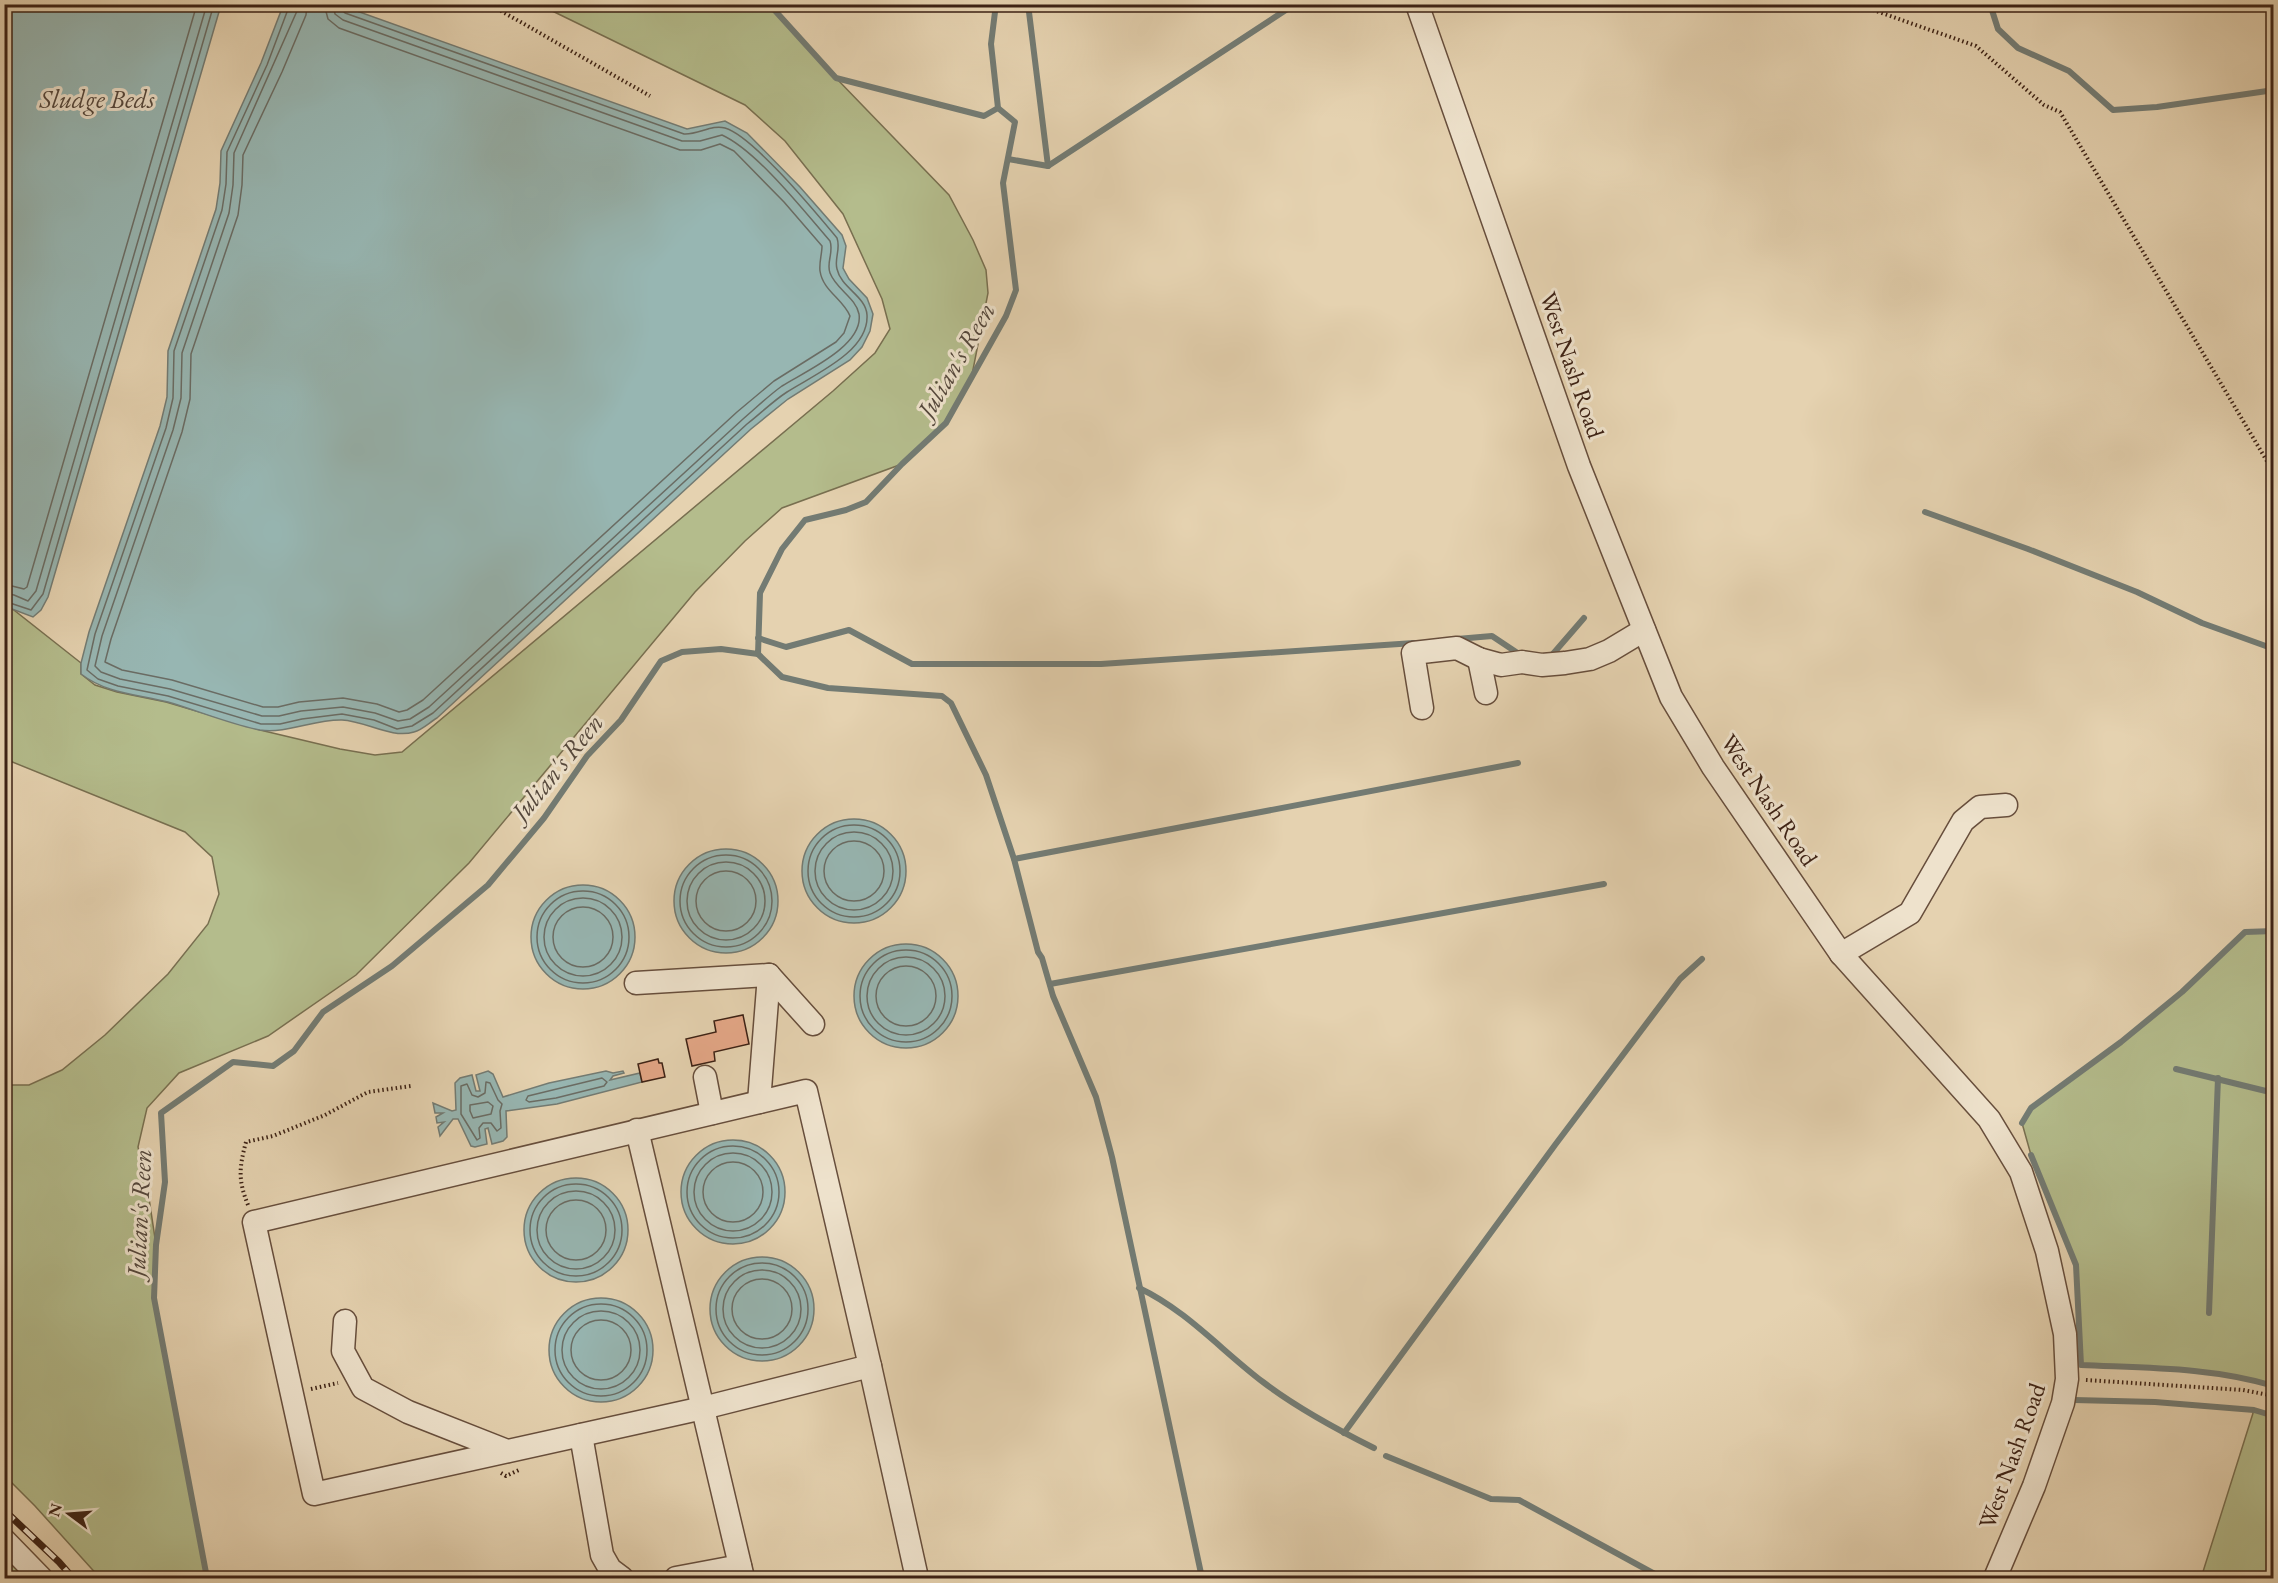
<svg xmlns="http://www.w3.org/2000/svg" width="2278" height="1583" font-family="'EB Garamond',serif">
<rect width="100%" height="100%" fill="#e5d2b0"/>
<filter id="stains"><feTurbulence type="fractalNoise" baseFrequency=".00333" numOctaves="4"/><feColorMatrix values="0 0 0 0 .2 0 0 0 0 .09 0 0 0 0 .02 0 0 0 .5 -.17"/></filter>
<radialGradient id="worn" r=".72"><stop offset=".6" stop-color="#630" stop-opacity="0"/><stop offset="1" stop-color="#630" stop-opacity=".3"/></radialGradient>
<!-- green -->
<g fill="#b4bc8c" stroke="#786f50" stroke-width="1.5">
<path d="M 540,5 L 769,5 L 836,78 L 949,195 L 973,240 L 986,270 L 988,293 L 971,380 L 946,423 L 902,464 L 782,508 L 745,541 L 695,592 L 469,863 L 356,975 L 268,1036 L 179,1073 L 147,1108 L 138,1147 L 147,1185 L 156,1245 L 154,1298 L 207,1578 L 100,1578 L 35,1506 L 5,1476 L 5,1085 L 29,1085 L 62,1070 L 105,1035 L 168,974 L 208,924 L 219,894 L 212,857 L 185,832 L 5,759 L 4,606 L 10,607 L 81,663 L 81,674 L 95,685 L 117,692 L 166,702 L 260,730 L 340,749 L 375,755 L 402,752 L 833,391 L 875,353 L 890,329 L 882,299 L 843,214 L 785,141 L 745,105 Z"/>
<path d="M 2273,931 L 2273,1386 C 2211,1367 2145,1368 2081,1365 L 2076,1265 L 2031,1155 L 2022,1123 L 2031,1108 L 2121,1042 L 2182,992 L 2245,932 Z"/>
<path d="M 2254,1410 L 2273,1416 L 2273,1578 L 2201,1578 Z"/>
<path d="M 4,1532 L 48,1578 L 5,1578 Z"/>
</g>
<!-- water -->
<g fill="#97b6b2" stroke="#737b73" stroke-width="1.5">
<path d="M 4,5 L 221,5 L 48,597 L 41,610 L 33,617 L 4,606 Z"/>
<path d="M 286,5 L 340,5 L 687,129 L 725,121 L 747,133 L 800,187 L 842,235 L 846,246 L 843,268 L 849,279 L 867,298 L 873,314 L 870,331 L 862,347 L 850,360 L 788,399 L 751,429 L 437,718 C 430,722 422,730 414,732 C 391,739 366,721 342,720 C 315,719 287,734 260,730 C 232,725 196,710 168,702 C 137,694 107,694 81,674 L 81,663 L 89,632 L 160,426 L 167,397 L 168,351 L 216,209 L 220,183 L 221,151 L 261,63 L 281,11 Z"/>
<circle cx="854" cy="871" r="52"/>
<circle cx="726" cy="901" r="52"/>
<circle cx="583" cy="937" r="52"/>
<circle cx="906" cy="996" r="52"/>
<path d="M 488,1071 L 493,1074 L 503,1097 L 549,1083 L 606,1071 L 613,1073 L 623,1071 L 624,1073 L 613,1076 L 610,1080 L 640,1073 L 642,1082 L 557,1104 L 506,1111 L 507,1137 L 503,1141 L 492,1144 L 488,1128 L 485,1129 L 487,1144 L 475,1147 L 471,1146 L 458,1119 L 453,1119 L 440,1136 L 438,1127 L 444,1122 L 437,1123 L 436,1117 L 443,1113 L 435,1113 L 433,1103 L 452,1111 L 456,1110 L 455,1083 L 460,1078 L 472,1075 L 476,1091 L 480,1091 L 476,1075 Z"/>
<circle cx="733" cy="1192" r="52"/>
<circle cx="576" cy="1230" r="52"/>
<circle cx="762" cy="1309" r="52"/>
<circle cx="601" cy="1350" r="52"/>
</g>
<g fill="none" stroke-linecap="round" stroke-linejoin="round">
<!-- shore -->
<g stroke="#6a6c64" stroke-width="1.5">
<path d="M 290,4 L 267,65 L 227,152 L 226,184 L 222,210 L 174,351 L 173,398 L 166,428 L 95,634 L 87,670 L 98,679 L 118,686 L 168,696 L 261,724 L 280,724 L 302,719 L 342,714 L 374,720 L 397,729 L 412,726 L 433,713 L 747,424 C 760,414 773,401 787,392 C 813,375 869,352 867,315 C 866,296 841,288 837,269 C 834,259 841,249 837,238 C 816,213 753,136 725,128 C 712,124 698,135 684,134 L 345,13 L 341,9 L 341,4"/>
<path d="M 298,4 L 297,11 L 234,153 L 233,185 L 229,213 L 182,353 L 181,398 L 173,430 L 102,636 L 95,666 L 101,672 L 120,679 L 170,689 L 262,716 L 279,716 L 301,711 L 343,707 L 375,713 L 398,721 L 410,719 L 429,707 L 743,419 C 756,408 768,396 782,386 C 804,372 864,346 859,314 C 856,298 836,289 830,273 C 826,263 834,252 830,241 C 804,211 757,151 722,135 L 700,141 L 682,141 L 343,20 L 335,14 L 333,4"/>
<path d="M 307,4 L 306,15 L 282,72 L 243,155 L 242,185 L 238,215 L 191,354 L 190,399 L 182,432 L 111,639 L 105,662 L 122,670 L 172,680 L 263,707 L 278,707 L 299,702 L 343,698 L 377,704 L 399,712 L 407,710 L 423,700 L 737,412 L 774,381 L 836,342 L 844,333 L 850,316 C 843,299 823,291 820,271 C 819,262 822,254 822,246 L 784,202 L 734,151 L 720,144 L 701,150 L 680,150 L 339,28 L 328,19 L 324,4"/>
<path d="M 4,584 L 24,589 L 27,587 L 197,4"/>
<path d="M 4,593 L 14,595 L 28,601 L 36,591 L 207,4"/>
<path d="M 4,601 L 31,610 L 43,594 L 214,4"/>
<circle cx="854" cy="871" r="46"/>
<circle cx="854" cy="871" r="39"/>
<circle cx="854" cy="871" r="30"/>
<circle cx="726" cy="901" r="46"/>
<circle cx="726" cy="901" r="39"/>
<circle cx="726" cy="901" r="30"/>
<circle cx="583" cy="937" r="46"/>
<circle cx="583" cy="937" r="39"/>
<circle cx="583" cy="937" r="30"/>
<circle cx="906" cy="996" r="46"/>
<circle cx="906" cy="996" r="39"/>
<circle cx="906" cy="996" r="30"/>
<path d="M 602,1078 L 607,1082 L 604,1086 L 556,1098 L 529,1102 L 526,1100 L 528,1096 Z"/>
<path d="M 486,1082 L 490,1083 L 498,1100 L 502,1104 L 500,1111 L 501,1128 L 497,1131 L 491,1123 L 483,1123 L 479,1128 L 480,1138 L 477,1140 L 461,1114 L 461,1086 L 467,1084 L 472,1095 L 478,1097 L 485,1093 Z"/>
<path d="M 488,1102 L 493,1106 L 491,1114 L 473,1118 L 470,1111 L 470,1105 Z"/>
<circle cx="733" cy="1192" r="46"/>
<circle cx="733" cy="1192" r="39"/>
<circle cx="733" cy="1192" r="30"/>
<circle cx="576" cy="1230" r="46"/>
<circle cx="576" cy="1230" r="39"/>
<circle cx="576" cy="1230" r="30"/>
<circle cx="762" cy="1309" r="46"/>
<circle cx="762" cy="1309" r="39"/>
<circle cx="762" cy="1309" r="30"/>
<circle cx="601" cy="1350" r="46"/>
<circle cx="601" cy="1350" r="39"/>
<circle cx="601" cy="1350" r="30"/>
</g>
<!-- stream -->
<g stroke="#737b73" stroke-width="6">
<path d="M 769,4 L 836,78 L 984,116 L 998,108"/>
<path d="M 1028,4 L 1048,166"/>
<path d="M 1990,4 L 1998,29 L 2018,48 L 2069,71 L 2113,110 L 2157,107 L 2274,90"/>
<path d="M 2271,4 L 2274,15"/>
<path d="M 1008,159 L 1048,166 L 1295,4"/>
<path d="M 1925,512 L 2028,549 L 2137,592 L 2202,623 L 2274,649"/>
<path d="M 758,638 L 786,647 L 849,630 L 912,664 L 1101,664 L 1414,643"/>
<path d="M 1457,639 L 1492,636 L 1519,654"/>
<path d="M 758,654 L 782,677 L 828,688 L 942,696 L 951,703 L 986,775 L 1014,859 L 1038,952 L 1042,958 L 1053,996 L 1096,1097 L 1112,1157 L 1202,1578"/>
<path d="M 1550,655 L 1552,655 L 1584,618"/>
<path d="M 1014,859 L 1518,763"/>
<path d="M 1050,984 L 1604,884"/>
<path d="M 2176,1069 L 2274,1093"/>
<path d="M 2022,1123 L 2031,1108 L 2121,1042 L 2182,992 L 2245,932 L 2274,931"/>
<path d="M 2031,1155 L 2076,1265 L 2081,1365 C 2145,1368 2211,1367 2274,1386"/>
<path d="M 1139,1288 C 1186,1310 1222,1351 1263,1382 C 1297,1408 1336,1429 1374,1448"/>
<path d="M 2209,1313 L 2218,1078"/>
<path d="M 2074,1400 L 2155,1402 L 2254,1410 L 2274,1416"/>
<path d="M 1344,1433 L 1555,1145 L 1680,979 L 1702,959"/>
<path d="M 1386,1456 L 1491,1499 L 1519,1500 L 1662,1578"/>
<path d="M 207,1578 L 154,1298 L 156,1245 L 165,1182 L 161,1113 L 233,1062 L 273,1066 L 294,1051 L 323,1012 L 392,966 L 488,885 L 544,818 L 587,756 L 621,720 L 661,661 L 682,652 L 721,649 L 758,654 L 760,593 L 782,549 L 805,520 L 846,510 L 866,502 L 902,464 L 946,423 L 1006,316 L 1016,290 L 1003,183 L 1015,122 L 998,108 L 991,44 L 996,4"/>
</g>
</g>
<!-- building -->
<g fill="#e4a787" stroke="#3d2215" stroke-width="1.5">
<path d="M 743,1015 L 749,1044 L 714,1052 L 715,1061 L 692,1066 L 686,1039 L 716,1032 L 714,1021 Z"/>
<path d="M 658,1059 L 659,1063 L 662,1063 L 665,1077 L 642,1082 L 638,1064 Z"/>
</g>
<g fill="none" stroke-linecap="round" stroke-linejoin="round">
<!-- minor casing -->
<g stroke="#674e3c" stroke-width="25">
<g id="minor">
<path d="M 1417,4 L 1579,466 L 1671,697 L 1713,767 L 1841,954 L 1989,1119 L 2021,1172 L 2047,1251 L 2065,1334 L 2067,1379 L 2063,1403 L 2034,1486 L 1995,1578"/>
<path d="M 1479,659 L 1486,693"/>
<path d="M 1422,708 L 1413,653 L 1457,648 L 1479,659 L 1501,665 L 1522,662 L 1542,665 L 1565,663 L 1590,659 L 1609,651 L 1644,630"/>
<path d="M 1841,954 L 1910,913 L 1963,821 L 1980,807 L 2006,805"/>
<path d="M 636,983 L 769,975 L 813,1024"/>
<path d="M 705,1077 L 712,1113"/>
<path d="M 806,1091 L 870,1366 L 703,1408 L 314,1494 L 254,1222 Z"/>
<path d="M 759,1102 L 769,975"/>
<path d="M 637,1130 L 743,1578"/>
<path d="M 345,1321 L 343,1351 L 363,1388 L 408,1412 L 507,1451"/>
<path d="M 870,1366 L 917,1578"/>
<path d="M 581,1435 L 602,1555 L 610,1569 L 622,1578"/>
<path d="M 4,1540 L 41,1578"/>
<path d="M 676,1578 L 740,1566"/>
</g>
</g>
<!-- path -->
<g stroke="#3d2215" stroke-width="4" stroke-dasharray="1.5 3" stroke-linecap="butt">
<path d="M 489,4 L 650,96"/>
<path d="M 1856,4 L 1976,46 L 2044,105 L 2060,112 L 2274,473"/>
<path d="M 248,1205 C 238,1180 239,1168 246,1142 L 273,1136 L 325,1115 L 368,1092 L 411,1086"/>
<path d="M 2086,1380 L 2243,1390 L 2274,1396"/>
<path d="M 311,1389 L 338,1383"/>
<path d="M 501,1473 L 506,1476 L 519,1470"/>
</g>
<!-- minor -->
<use href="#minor" stroke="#eee2cc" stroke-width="22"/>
<!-- rail casing -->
<g stroke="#3d2215" stroke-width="7">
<path id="rail" d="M 4,1510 L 59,1562 L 73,1578"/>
</g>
<!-- rail -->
<use href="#rail" stroke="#eee2cc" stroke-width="4.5" stroke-dasharray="14" stroke-linecap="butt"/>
</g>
<g text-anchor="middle" stroke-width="6" stroke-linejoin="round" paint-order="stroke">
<!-- street labels -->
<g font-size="24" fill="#3d2215" stroke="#eee2cc">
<text transform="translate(1572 365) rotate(71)" y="8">West Nash Road</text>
<text transform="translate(1769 800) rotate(56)" y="8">West Nash Road</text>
<text transform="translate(2012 1456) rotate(-70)" y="8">West Nash Road</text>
</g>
<!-- water labels -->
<g font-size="26" font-style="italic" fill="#54473c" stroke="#eee2cc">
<text x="97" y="108">Sludge Beds</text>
<text transform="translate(956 360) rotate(-60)" y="9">Julian's Reen</text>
<text transform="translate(557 767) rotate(-51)" y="9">Julian's Reen</text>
<text transform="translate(139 1213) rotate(-87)" y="9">Julian's Reen</text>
</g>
</g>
<!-- margin -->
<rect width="2278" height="1583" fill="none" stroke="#e5d2b0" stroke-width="24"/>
<rect x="6" y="6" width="2266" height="1571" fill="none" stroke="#3d2215" stroke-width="3"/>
<rect x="12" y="12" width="2254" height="1559" fill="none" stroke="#3d2215" stroke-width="1.5"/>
<!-- north arrow -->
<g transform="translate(69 1514) rotate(286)" stroke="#eee2cc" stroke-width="4.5" paint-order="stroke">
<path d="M0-4.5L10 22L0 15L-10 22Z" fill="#3d2215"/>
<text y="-9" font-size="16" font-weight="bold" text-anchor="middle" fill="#3d2215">N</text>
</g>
<rect width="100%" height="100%" filter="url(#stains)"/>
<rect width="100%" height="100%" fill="url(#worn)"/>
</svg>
